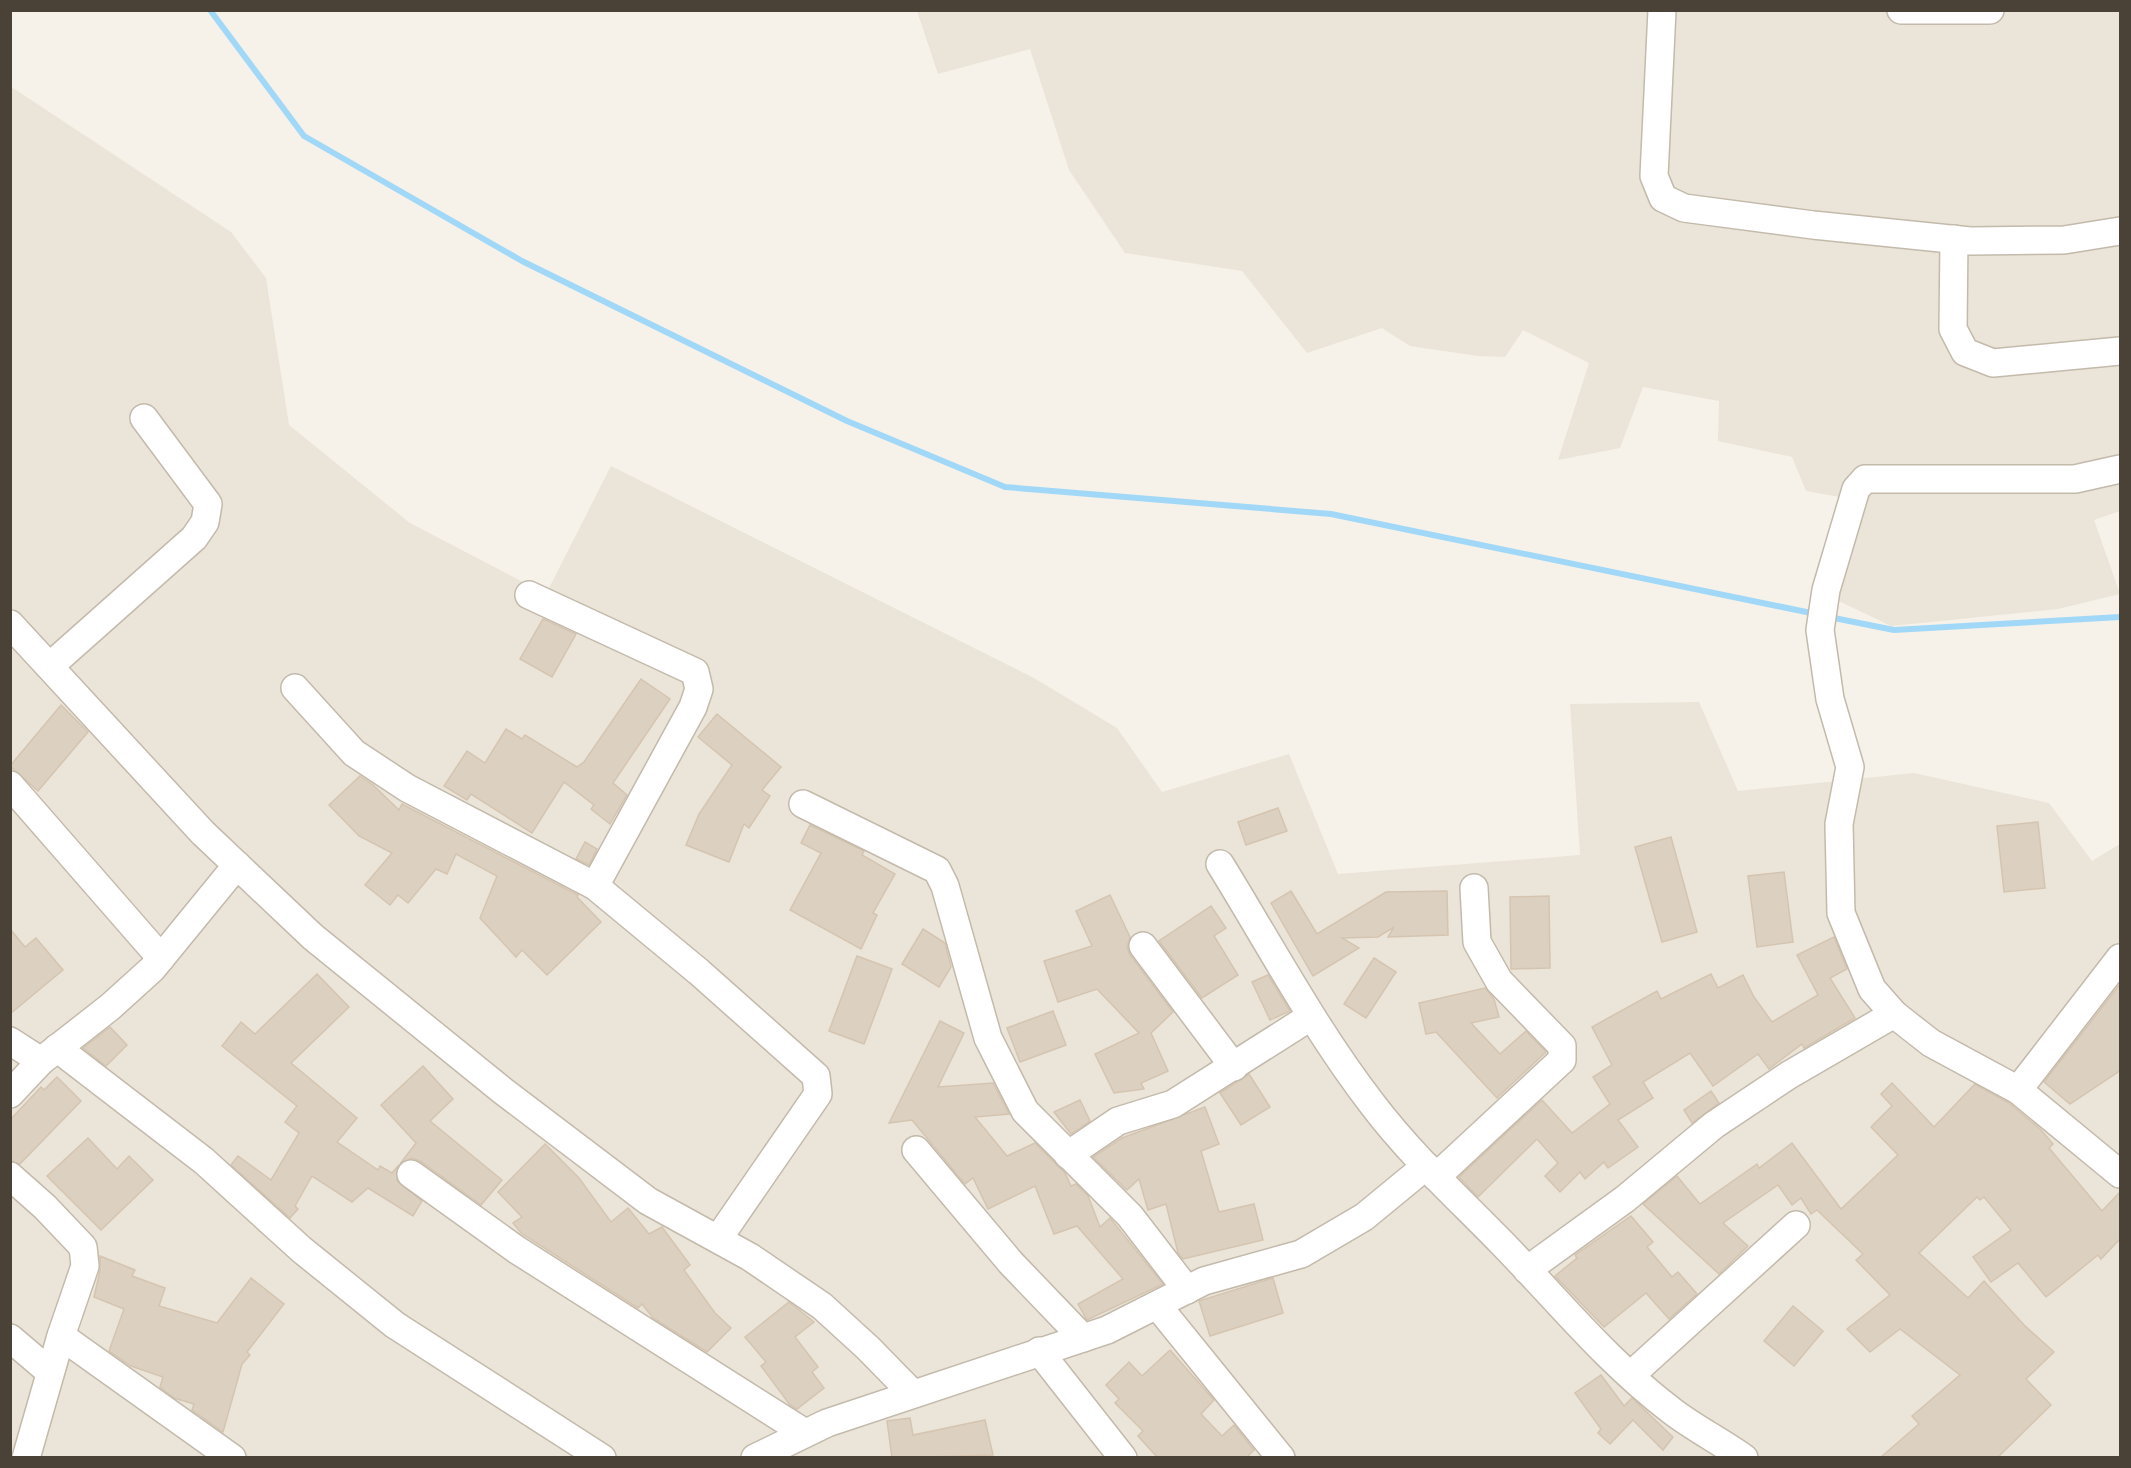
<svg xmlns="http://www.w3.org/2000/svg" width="2131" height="1468" font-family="'Sofia Sans Condensed',sans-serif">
<rect width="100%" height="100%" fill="#f6f2ea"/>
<!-- residential -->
<g fill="#ebe4d8">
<path d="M 917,11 L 2120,11 L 2120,511 L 2094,520 L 2120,594 L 2058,609 L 1891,626 L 1816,590 L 1851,499 L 1806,491 L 1792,457 L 1718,441 L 1719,401 L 1643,387 L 1620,448 L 1558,460 L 1589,363 L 1523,330 L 1505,357 L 1478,356 L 1410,346 L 1382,328 L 1307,353 L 1242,271 L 1125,253 L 1069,170 L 1030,49 L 938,74 Z"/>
<path d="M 10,86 L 231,232 L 266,278 L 289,425 L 410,523 L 546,594 L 611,466 L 1034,678 L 1117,728 L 1162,792 L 1289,754 L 1338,874 L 1580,855 L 1570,704 L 1699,702 L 1738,791 L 1914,773 L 2049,803 L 2092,861 L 2120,844 L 2120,1457 L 11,1457 Z"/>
</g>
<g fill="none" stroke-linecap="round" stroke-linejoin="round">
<!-- stream -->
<g stroke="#a2d8f7" stroke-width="6">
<path d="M 210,10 L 304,136 L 522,261 L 847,421 L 1005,487 L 1331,514 L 1816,614"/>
<path d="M 1829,617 L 1894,630 L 2120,617"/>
</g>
</g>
<!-- building -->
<g fill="#dcd0c1" stroke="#d5c5b0" stroke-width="1.5">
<path d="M 543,619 L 576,634 L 552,677 L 520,659 Z"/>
<path d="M 641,679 L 670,699 L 613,783 L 627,795 L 610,824 L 591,809 L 594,805 L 564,782 L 532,833 L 471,794 L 467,800 L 444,786 L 467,751 L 485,763 L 506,729 L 522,739 L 525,735 L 577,767 L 584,762 Z"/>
<path d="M 61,705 L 88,732 L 38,791 L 10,766 Z"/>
<path d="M 717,714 L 781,767 L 762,790 L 770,796 L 749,828 L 744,824 L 729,862 L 686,845 L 699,814 L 732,765 L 698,737 Z"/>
<path d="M 360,776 L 373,785 L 399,810 L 402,804 L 578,895 L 577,897 L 601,922 L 547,975 L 522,950 L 516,957 L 480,918 L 497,876 L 456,854 L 447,874 L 436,869 L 408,903 L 398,895 L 390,905 L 365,885 L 392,853 L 359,836 L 329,805 Z"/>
<path d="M 1278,808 L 1287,831 L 1246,845 L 1238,822 Z"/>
<path d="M 2038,822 L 2045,888 L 2004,892 L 1997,826 Z"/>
<path d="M 810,825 L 864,851 L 862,855 L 895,874 L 873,913 L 877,915 L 861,949 L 790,910 L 821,853 L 801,843 Z"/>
<path d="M 1671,837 L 1697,932 L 1662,942 L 1635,847 Z"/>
<path d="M 585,842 L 597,849 L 589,865 L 576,859 Z"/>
<path d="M 1784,872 L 1793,942 L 1757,947 L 1748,876 Z"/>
<path d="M 1291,891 L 1317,934 L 1386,892 L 1447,891 L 1448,935 L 1388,937 L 1394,927 L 1378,937 L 1342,938 L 1359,948 L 1313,976 L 1271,903 Z"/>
<path d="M 1110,895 L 1130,937 L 1127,947 L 1130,955 L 1173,1012 L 1151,1033 L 1168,1071 L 1141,1083 L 1144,1089 L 1114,1093 L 1095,1054 L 1139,1033 L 1097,989 L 1058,1002 L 1044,961 L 1092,946 L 1076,911 Z"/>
<path d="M 1549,896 L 1550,968 L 1511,969 L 1510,897 Z"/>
<path d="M 1211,906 L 1226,928 L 1214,936 L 1238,975 L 1202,998 L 1159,941 Z"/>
<path d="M 10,929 L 25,947 L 36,938 L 63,970 L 10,1014 Z"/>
<path d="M 923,929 L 945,943 L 951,967 L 939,987 L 902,964 Z"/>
<path d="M 1834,937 L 1847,969 L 1830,978 L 1855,1018 L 1804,1048 L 1802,1044 L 1769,1069 L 1758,1054 L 1713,1086 L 1690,1053 L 1643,1082 L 1653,1098 L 1618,1120 L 1638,1147 L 1608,1168 L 1604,1162 L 1585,1179 L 1580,1172 L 1560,1192 L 1545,1176 L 1558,1163 L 1537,1139 L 1478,1197 L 1459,1177 L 1542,1100 L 1572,1133 L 1610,1104 L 1593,1077 L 1612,1065 L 1592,1027 L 1657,991 L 1661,999 L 1711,974 L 1718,988 L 1743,975 L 1754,997 L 1772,1022 L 1818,995 L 1797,955 Z"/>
<path d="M 857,956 L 892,969 L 864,1044 L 829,1031 Z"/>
<path d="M 1374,958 L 1396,972 L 1366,1018 L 1344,1004 Z"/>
<path d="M 317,974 L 349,1007 L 291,1063 L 357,1118 L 337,1142 L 378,1170 L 380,1166 L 392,1173 L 398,1166 L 397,1181 L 422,1201 L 413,1216 L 368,1188 L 352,1202 L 312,1176 L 295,1206 L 298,1209 L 290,1218 L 231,1165 L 238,1156 L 271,1180 L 299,1133 L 285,1122 L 297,1106 L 222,1046 L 241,1022 L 255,1034 Z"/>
<path d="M 1268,975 L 1290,1011 L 1270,1020 L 1252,982 Z"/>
<path d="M 2121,983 L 2121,1070 L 2070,1104 L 2044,1082 Z"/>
<path d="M 1485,988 L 1494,999 L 1499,1017 L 1471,1023 L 1500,1054 L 1526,1031 L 1546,1052 L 1497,1098 L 1436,1032 L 1426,1034 L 1419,1003 Z"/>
<path d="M 1053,1011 L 1066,1045 L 1020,1062 L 1007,1028 Z"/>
<path d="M 940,1021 L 964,1033 L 938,1087 L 993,1083 L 1009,1114 L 975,1117 L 1007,1156 L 1035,1143 L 1065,1173 L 1071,1186 L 1076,1184 L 1088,1196 L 1100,1227 L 1110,1218 L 1163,1284 L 1087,1320 L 1078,1304 L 1123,1279 L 1077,1226 L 1054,1234 L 1035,1186 L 988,1209 L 973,1178 L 965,1184 L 912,1120 L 889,1123 Z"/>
<path d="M 110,1027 L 127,1045 L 106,1066 L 83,1048 Z"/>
<path d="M 423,1066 L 453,1099 L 430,1121 L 502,1180 L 481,1205 L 420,1161 L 412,1158 L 400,1164 L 416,1143 L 381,1105 Z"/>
<path d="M 1249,1074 L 1270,1107 L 1241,1125 L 1220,1093 Z"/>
<path d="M 57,1077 L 81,1101 L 20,1164 L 10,1161 L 10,1120 L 41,1087 L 44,1090 Z"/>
<path d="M 1892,1083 L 1934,1127 L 1975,1084 L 2009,1103 L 2040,1129 L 2053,1144 L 2049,1148 L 2102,1211 L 2121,1191 L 2121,1238 L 2101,1259 L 2098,1255 L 2046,1297 L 2018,1263 L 1991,1282 L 1973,1257 L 2011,1230 L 1984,1197 L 1980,1200 L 1977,1197 L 1919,1253 L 1968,1298 L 1984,1281 L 2024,1325 L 2054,1352 L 2026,1379 L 2051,1405 L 1997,1458 L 1880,1458 L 1919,1424 L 1912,1416 L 1960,1375 L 1900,1329 L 1870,1352 L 1847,1329 L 1890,1295 L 1856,1260 L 1863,1254 L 1817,1210 L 1811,1214 L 1801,1198 L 1792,1205 L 1778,1185 L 1723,1223 L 1748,1246 L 1719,1274 L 1643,1204 L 1677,1176 L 1700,1204 L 1757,1164 L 1759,1168 L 1792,1143 L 1841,1209 L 1898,1155 L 1871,1127 L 1892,1106 L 1881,1094 Z"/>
<path d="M 1711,1091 L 1719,1103 L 1692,1123 L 1684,1110 Z"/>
<path d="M 1080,1100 L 1090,1121 L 1071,1134 L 1054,1112 Z"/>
<path d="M 1205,1107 L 1219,1144 L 1201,1151 L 1219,1212 L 1254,1204 L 1263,1240 L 1183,1259 L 1178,1253 L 1166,1204 L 1148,1210 L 1139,1179 L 1127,1190 L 1093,1157 L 1122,1138 Z"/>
<path d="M 88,1138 L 117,1169 L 129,1156 L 153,1180 L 101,1230 L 47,1176 Z"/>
<path d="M 545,1144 L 579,1178 L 611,1222 L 628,1208 L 649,1234 L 662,1227 L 690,1265 L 684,1270 L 715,1313 L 731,1328 L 707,1352 L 653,1318 L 642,1304 L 638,1308 L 521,1233 L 513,1223 L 522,1217 L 498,1192 Z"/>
<path d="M 1631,1216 L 1653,1242 L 1647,1247 L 1672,1277 L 1678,1272 L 1697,1294 L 1669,1319 L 1646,1293 L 1604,1327 L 1555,1276 L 1577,1258 L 1575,1255 Z"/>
<path d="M 100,1256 L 135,1270 L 132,1276 L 165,1288 L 159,1306 L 217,1323 L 251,1278 L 284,1304 L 247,1352 L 250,1355 L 242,1364 L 223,1432 L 192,1410 L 194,1404 L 174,1398 L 160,1387 L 163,1377 L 131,1366 L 109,1351 L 124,1309 L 94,1297 L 100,1271 Z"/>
<path d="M 1273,1278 L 1283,1313 L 1210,1336 L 1199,1301 Z"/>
<path d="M 789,1302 L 814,1322 L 795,1337 L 818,1367 L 812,1372 L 824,1388 L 797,1409 L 790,1405 L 761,1366 L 766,1362 L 745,1337 Z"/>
<path d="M 1793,1306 L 1823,1331 L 1794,1366 L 1764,1341 Z"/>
<path d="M 1170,1350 L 1214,1400 L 1201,1414 L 1222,1436 L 1234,1425 L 1254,1450 L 1246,1458 L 1158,1458 L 1138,1436 L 1143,1431 L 1115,1403 L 1119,1399 L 1106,1385 L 1129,1362 L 1142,1376 Z"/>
<path d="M 1601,1375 L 1624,1406 L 1632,1398 L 1673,1437 L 1663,1450 L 1633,1420 L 1610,1444 L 1598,1433 L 1601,1429 L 1575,1393 Z"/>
<path d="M 910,1418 L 913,1435 L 985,1420 L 993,1455 L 892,1458 L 887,1421 Z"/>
</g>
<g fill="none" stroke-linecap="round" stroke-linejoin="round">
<!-- minor casing -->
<g stroke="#c3baab" stroke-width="30">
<g id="minor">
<path d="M 1662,10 L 1654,176 L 1663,198 L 1684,208 L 1813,225 L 1970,241 L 2064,240 L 2120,231"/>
<path d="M 1901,10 L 1990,10"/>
<path d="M 1954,239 L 1953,329 L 1965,352 L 1993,363 L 2120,351"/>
<path d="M 2120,469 L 2075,479 L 1865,479 L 1856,489 L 1826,590 L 1820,630 L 1830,699 L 1850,767 L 1839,824 L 1841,913 L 1872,989 L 1894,1014 L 1931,1043 L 2018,1090 L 2120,1174"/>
<path d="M 529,595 L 695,672 L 699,689 L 693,707 L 595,886"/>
<path d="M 10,624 L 203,833 L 313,937 L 503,1091 L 648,1201 L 750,1257 L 822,1306 L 868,1348 L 913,1394"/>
<path d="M 50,666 L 194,538 L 205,522 L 208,504 L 144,418"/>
<path d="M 295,688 L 354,753 L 407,788 L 595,886 L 699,972 L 816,1076 L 818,1094 L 718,1239"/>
<path d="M 10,785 L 161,958"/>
<path d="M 803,804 L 937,870 L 945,886 L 988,1038 L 1025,1111 L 1130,1216 L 1187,1290"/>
<path d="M 1220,864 C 1270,945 1315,1030 1373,1105 C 1411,1155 1457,1197 1500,1241 C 1556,1298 1607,1362 1672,1411 C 1694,1428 1720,1441 1744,1458"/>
<path d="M 1143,946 L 1234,1067"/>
<path d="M 10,1041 L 41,1061"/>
<path d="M 57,1048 L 204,1161 L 302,1250 L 395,1325 L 602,1458"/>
<path d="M 2018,1090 L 2120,958"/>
<path d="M 10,1094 L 41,1061 L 110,1007 L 152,969 L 237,865"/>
<path d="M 916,1150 L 1011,1263 L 1083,1338"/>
<path d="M 1068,1155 L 1118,1121 L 1173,1104 L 1310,1017"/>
<path d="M 411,1174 L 517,1250 L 805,1433"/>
<path d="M 10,1176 L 45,1207 L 83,1247 L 85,1266 L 61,1336 L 26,1458"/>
<path d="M 1436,1177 L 1562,1060 L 1562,1046 L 1499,981 L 1477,942 L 1474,888"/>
<path d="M 1527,1270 L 1625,1199 L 1714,1125 L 1789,1075 L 1894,1014"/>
<path d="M 1157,1305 L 1281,1458"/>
<path d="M 61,1336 L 232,1458"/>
<path d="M 10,1338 L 50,1372"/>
<path d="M 1039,1351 L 1123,1458"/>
<path d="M 1631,1375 L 1796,1225"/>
<path d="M 755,1458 L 827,1423 L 1107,1330 L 1204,1281 L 1301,1254 L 1364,1217 L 1426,1166"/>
</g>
</g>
<!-- minor -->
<use href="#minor" stroke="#fff" stroke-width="27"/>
</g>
<!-- border -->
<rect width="2131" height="1468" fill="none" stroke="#4b4237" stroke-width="24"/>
</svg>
